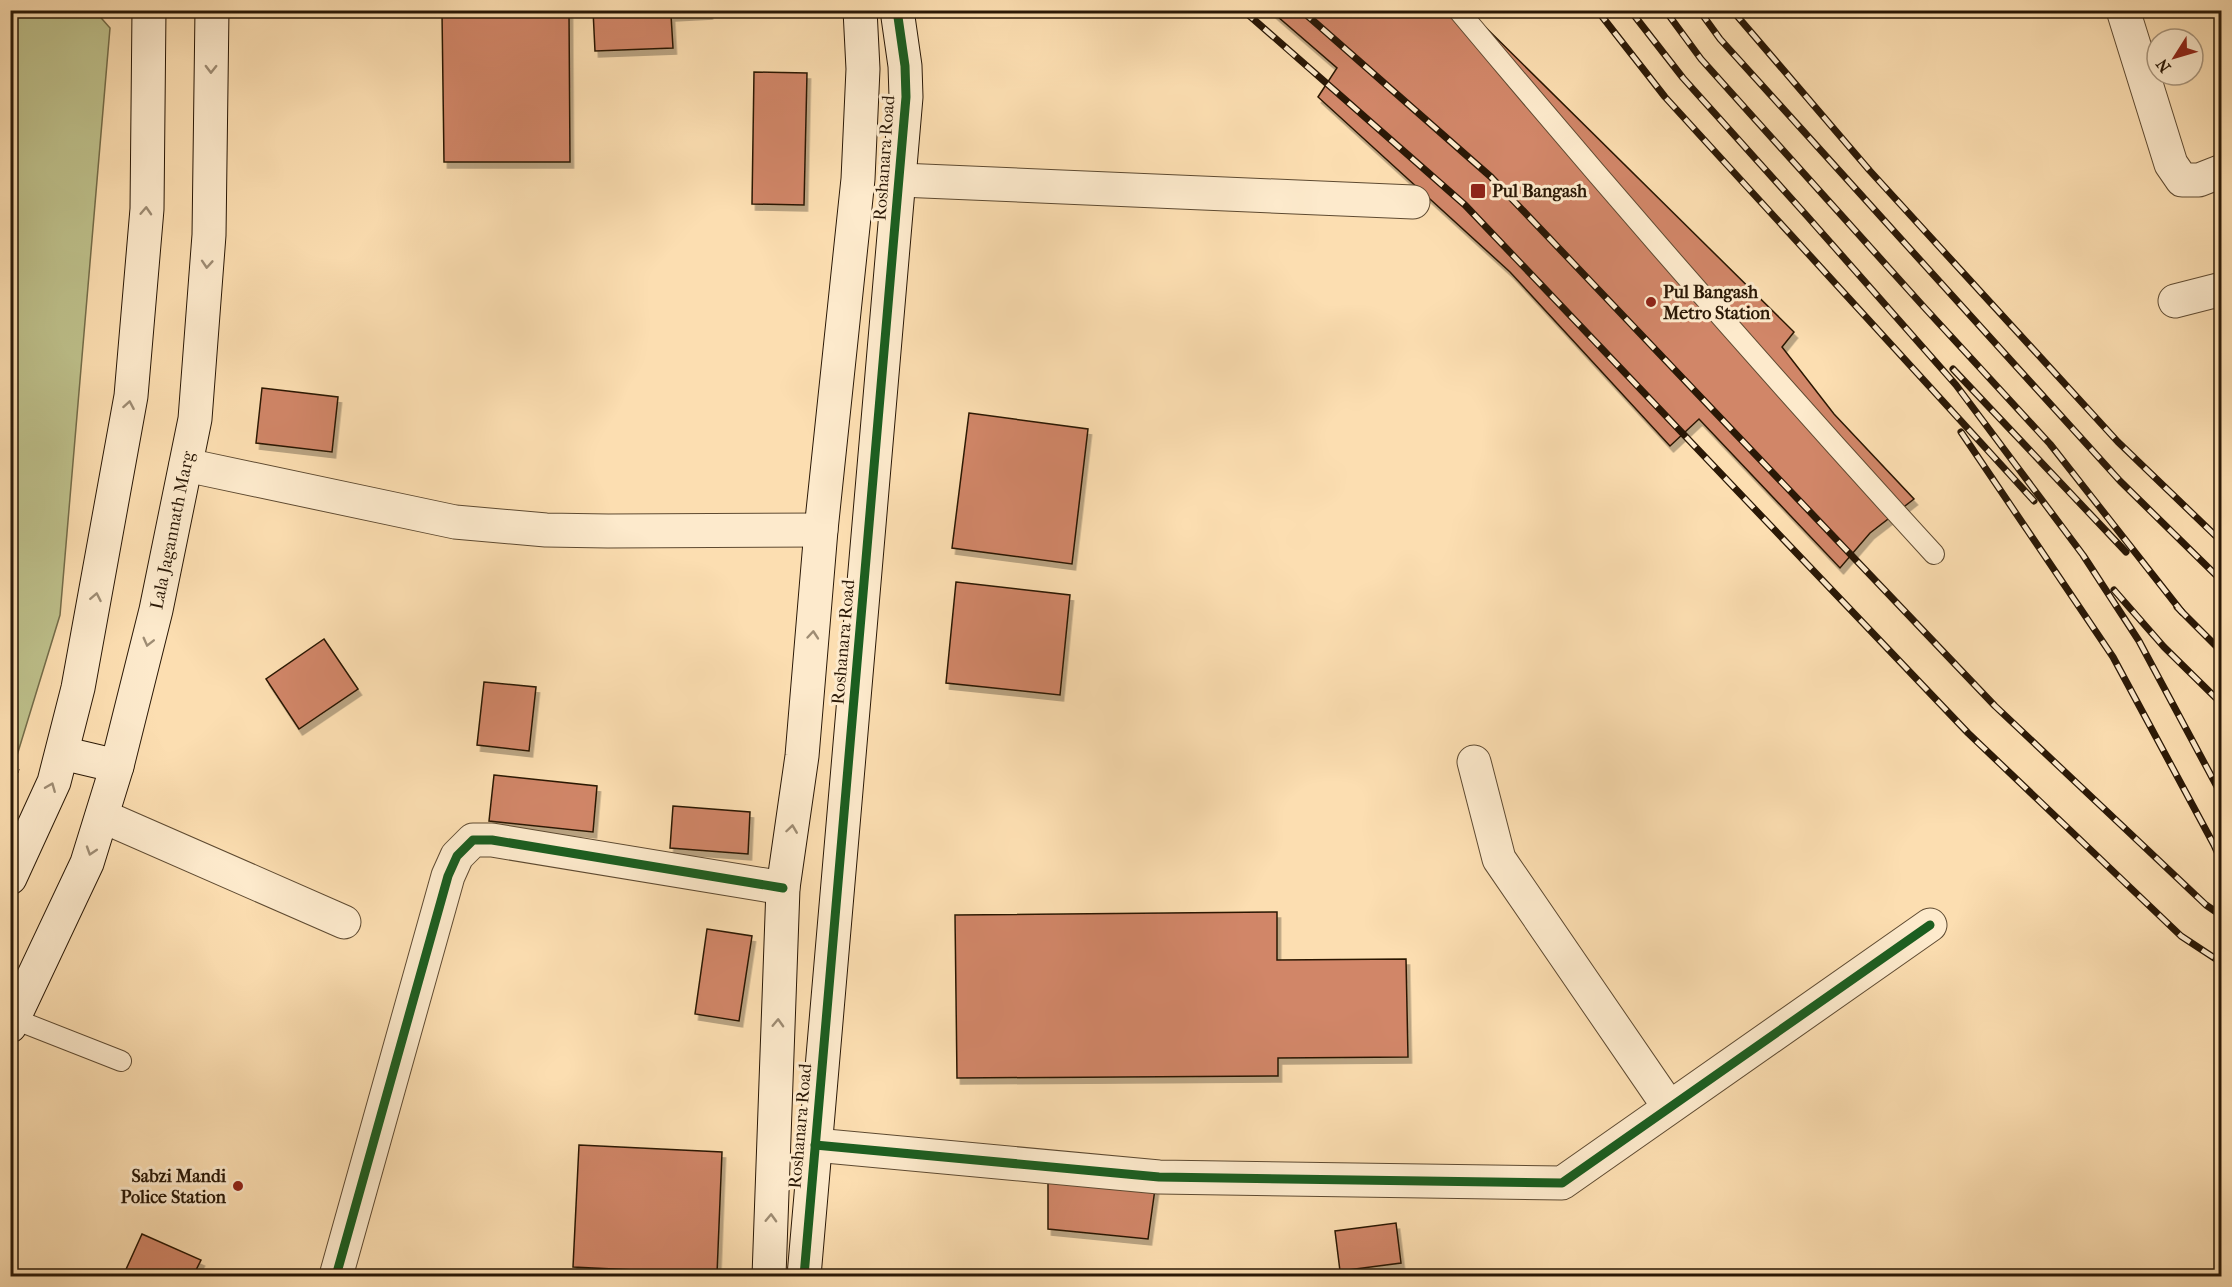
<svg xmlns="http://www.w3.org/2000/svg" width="2232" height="1287" font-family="'IM FELL French Canon',serif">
<defs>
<filter id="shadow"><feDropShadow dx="3.5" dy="6" stdDeviation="0" flood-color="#0004"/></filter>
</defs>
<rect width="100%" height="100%" fill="#fcdeb1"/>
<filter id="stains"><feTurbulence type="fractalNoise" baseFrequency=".00333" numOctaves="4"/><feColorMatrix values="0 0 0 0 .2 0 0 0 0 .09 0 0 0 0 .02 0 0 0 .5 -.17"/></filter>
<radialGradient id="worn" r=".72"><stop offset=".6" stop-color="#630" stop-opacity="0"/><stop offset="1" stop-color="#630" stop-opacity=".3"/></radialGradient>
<!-- green -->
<path fill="#bec18c" stroke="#746c49" stroke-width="1.5" d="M 11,10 L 95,11 L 110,28 L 60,615 L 11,775 Z"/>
<!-- building -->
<g fill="#d18667" stroke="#2a1806" stroke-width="1.5" filter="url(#shadow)">
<path d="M 593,10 L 709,10 L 709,13 L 671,15 L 673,48 L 595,51 Z"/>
<path d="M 1270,10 L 1468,10 L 1794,332 L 1782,347 L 1834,414 L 1914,499 L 1870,533 L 1840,568 L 1699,419 L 1670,446 L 1510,272 L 1318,97 L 1337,68 Z"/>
<path d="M 442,13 L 569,13 L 570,162 L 444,162 Z"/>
<path d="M 754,72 L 807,73 L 804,205 L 752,204 Z"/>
<path d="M 262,388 L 338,397 L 332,452 L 256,443 Z"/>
<path d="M 969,413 L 1088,429 L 1072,564 L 952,548 Z"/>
<path d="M 956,582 L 1070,595 L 1060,695 L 946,683 Z"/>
<path d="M 324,639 L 358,689 L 299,729 L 266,679 Z"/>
<path d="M 484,682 L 536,687 L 529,751 L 477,745 Z"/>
<path d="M 494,775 L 597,786 L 593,832 L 489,821 Z"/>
<path d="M 673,806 L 750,812 L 748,854 L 670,848 Z"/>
<path d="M 1277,912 L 1277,960 L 1406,959 L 1408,1057 L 1278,1058 L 1278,1076 L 957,1078 L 955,915 Z"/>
<path d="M 707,929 L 752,936 L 739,1021 L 695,1014 Z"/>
<path d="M 579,1145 L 722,1152 L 717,1274 L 573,1267 Z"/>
<path d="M 1048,1176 L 1155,1189 L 1148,1239 L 1048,1229 Z"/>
<path d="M 1396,1223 L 1401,1263 L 1340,1271 L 1335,1231 Z"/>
<path d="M 142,1234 L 201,1260 L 193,1276 L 123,1276 Z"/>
</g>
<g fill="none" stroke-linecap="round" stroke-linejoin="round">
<!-- lane casing -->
<g stroke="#5e4a31" stroke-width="22">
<g id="lane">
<path d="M 1458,10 C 1613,195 1771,376 1934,554"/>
<path d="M 14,1019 L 121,1061"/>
</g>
</g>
<!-- street casing -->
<g stroke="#5e4a31" stroke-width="35">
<g id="street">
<path d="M 2123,10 L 2171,164 L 2182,180 L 2199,180 L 2222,171"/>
<path d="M 900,180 L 1413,202"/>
<path d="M 2175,301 L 2222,289"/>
<path d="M 186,465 L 455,522 L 546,530 L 608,531 L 821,530"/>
<path d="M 1474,762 L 1499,859 L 1669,1107"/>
<path d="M 102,816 L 344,922"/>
<path d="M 815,1145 L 1159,1177 L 1562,1183 L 1930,925"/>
<path d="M 336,1276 L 448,876 L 457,856 L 473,840 L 492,840 L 783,888"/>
</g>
</g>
<!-- secondary casing -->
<g stroke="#2a1806" stroke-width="35">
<g id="secondary">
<path d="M 62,753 L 117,766"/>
<path d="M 10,878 L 54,782 L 78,688 L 131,396 L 147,209 L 149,10"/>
<path id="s1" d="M 10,1026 L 87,863 L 117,766 L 156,610 L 195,419 L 209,235 L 212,10"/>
<path d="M 769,1276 L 783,888 L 802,756 L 821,530 L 858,179 L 863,69 L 860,10"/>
<path d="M 804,1276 L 906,97 L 905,66 L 897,10"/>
</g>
</g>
<!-- path -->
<path stroke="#2a1806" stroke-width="4" stroke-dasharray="1.5 3" stroke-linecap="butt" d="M 10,768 L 19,771"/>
<!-- lane -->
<use href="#lane" stroke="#fdeacc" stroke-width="20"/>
<!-- street -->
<use href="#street" stroke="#fdeacc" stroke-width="33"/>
<!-- secondary -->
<use href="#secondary" stroke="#fdeacc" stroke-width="33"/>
<!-- rail casing -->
<g stroke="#2a1806" stroke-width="7">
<g id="rail">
<path d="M 1243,10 L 1465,205 L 1968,733 L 2181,936 L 2222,963"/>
<path d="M 1301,10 L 1491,177 L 1995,706 L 2206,905 L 2222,916"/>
<path d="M 1597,10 L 1665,97 L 2034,501"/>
<path d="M 1630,10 L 1683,78 L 1807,216 L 1956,385 L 2083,555 L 2139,641 L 2222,796"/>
<path d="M 1665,10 L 1701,59 L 1923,306 L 2050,444 L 2182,612"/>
<path d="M 1699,10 L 1720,39 L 2120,481 L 2222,581"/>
<path d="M 1732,10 L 1870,171 L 2118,442 L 2222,542"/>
<path d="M 1953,369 L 2126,552"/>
<path d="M 1961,432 L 2113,657 L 2214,845 L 2222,863"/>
<path d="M 2114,590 L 2164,647 L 2222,704"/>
<path d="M 2177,607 L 2222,652"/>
</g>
</g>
<!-- rail -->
<use href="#rail" stroke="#fdeacc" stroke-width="4.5" stroke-dasharray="14" stroke-linecap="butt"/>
<!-- cycleway casing -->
<g stroke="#fdeacc" stroke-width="13">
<g id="cycleway">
<path d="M 815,1145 L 1159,1177 L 1562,1183 L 1930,925"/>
<path d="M 336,1276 L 448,876 L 457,856 L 473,840 L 492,840 L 783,888"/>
<path d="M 804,1276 L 906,97 L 905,66 L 897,10"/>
</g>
</g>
<!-- cycleway -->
<use href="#cycleway" stroke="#1b5e20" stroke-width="9"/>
</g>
<!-- one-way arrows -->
<defs><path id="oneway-chevron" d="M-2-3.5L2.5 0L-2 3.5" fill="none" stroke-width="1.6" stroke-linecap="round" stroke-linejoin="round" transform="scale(1.5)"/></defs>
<g stroke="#9e8c73">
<use href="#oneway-chevron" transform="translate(211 69) rotate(91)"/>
<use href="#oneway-chevron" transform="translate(146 211) rotate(-87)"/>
<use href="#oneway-chevron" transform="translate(207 264) rotate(94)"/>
<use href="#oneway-chevron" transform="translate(129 405) rotate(-80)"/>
<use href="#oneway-chevron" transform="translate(96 597) rotate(-79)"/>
<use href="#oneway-chevron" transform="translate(813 635) rotate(-85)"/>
<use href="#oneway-chevron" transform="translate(148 642) rotate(104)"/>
<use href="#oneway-chevron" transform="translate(51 787) rotate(-68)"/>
<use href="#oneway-chevron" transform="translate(792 829) rotate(-82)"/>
<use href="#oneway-chevron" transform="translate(91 851) rotate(108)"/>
<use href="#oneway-chevron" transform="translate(778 1023) rotate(-88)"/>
<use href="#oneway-chevron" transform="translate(771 1218) rotate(-88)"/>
</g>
<!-- markers -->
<g fill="#8f2418" stroke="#fdeacc" stroke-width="2">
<rect x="1470" y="183" width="16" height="16" rx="3"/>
<circle cx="1651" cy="302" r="6"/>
<circle cx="238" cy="1186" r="6"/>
</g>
<g text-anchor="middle" stroke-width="6" stroke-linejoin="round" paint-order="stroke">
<!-- street labels -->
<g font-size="18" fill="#2a1806" stroke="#fdeacc">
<text transform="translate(884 158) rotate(-86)" y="6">Roshanara Road</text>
<text dy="6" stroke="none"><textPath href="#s1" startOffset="524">Lala Jagannath Marg</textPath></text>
<text transform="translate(843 642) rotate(-85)" y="6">Roshanara Road</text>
<text transform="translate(800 1126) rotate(-85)" y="6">Roshanara Road</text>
</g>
<!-- poi labels -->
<g font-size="18" font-weight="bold" fill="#2a1806" stroke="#fdeacc" text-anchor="start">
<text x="1492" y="197">Pul Bangash</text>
<text x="1663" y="298">Pul Bangash<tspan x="1663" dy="21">Metro Station</tspan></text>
<text x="226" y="1182" text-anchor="end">Sabzi Mandi<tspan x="226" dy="21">Police Station</tspan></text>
</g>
</g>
<!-- margin -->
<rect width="2232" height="1287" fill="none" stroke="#fcdeb1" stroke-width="36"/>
<rect x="12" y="12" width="2208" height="1263" fill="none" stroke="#2a1806" stroke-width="3"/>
<rect x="18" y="18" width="2196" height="1251" fill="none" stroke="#2a1806" stroke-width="1.5"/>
<!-- north arrow -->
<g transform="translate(2175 57) rotate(233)"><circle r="28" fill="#fdeacc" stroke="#a9967d" stroke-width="1.5"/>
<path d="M0-4.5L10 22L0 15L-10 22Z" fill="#8f2418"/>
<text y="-9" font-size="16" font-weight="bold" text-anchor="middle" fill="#2a1806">N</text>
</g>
<rect width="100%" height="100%" filter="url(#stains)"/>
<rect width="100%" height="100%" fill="url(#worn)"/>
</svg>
